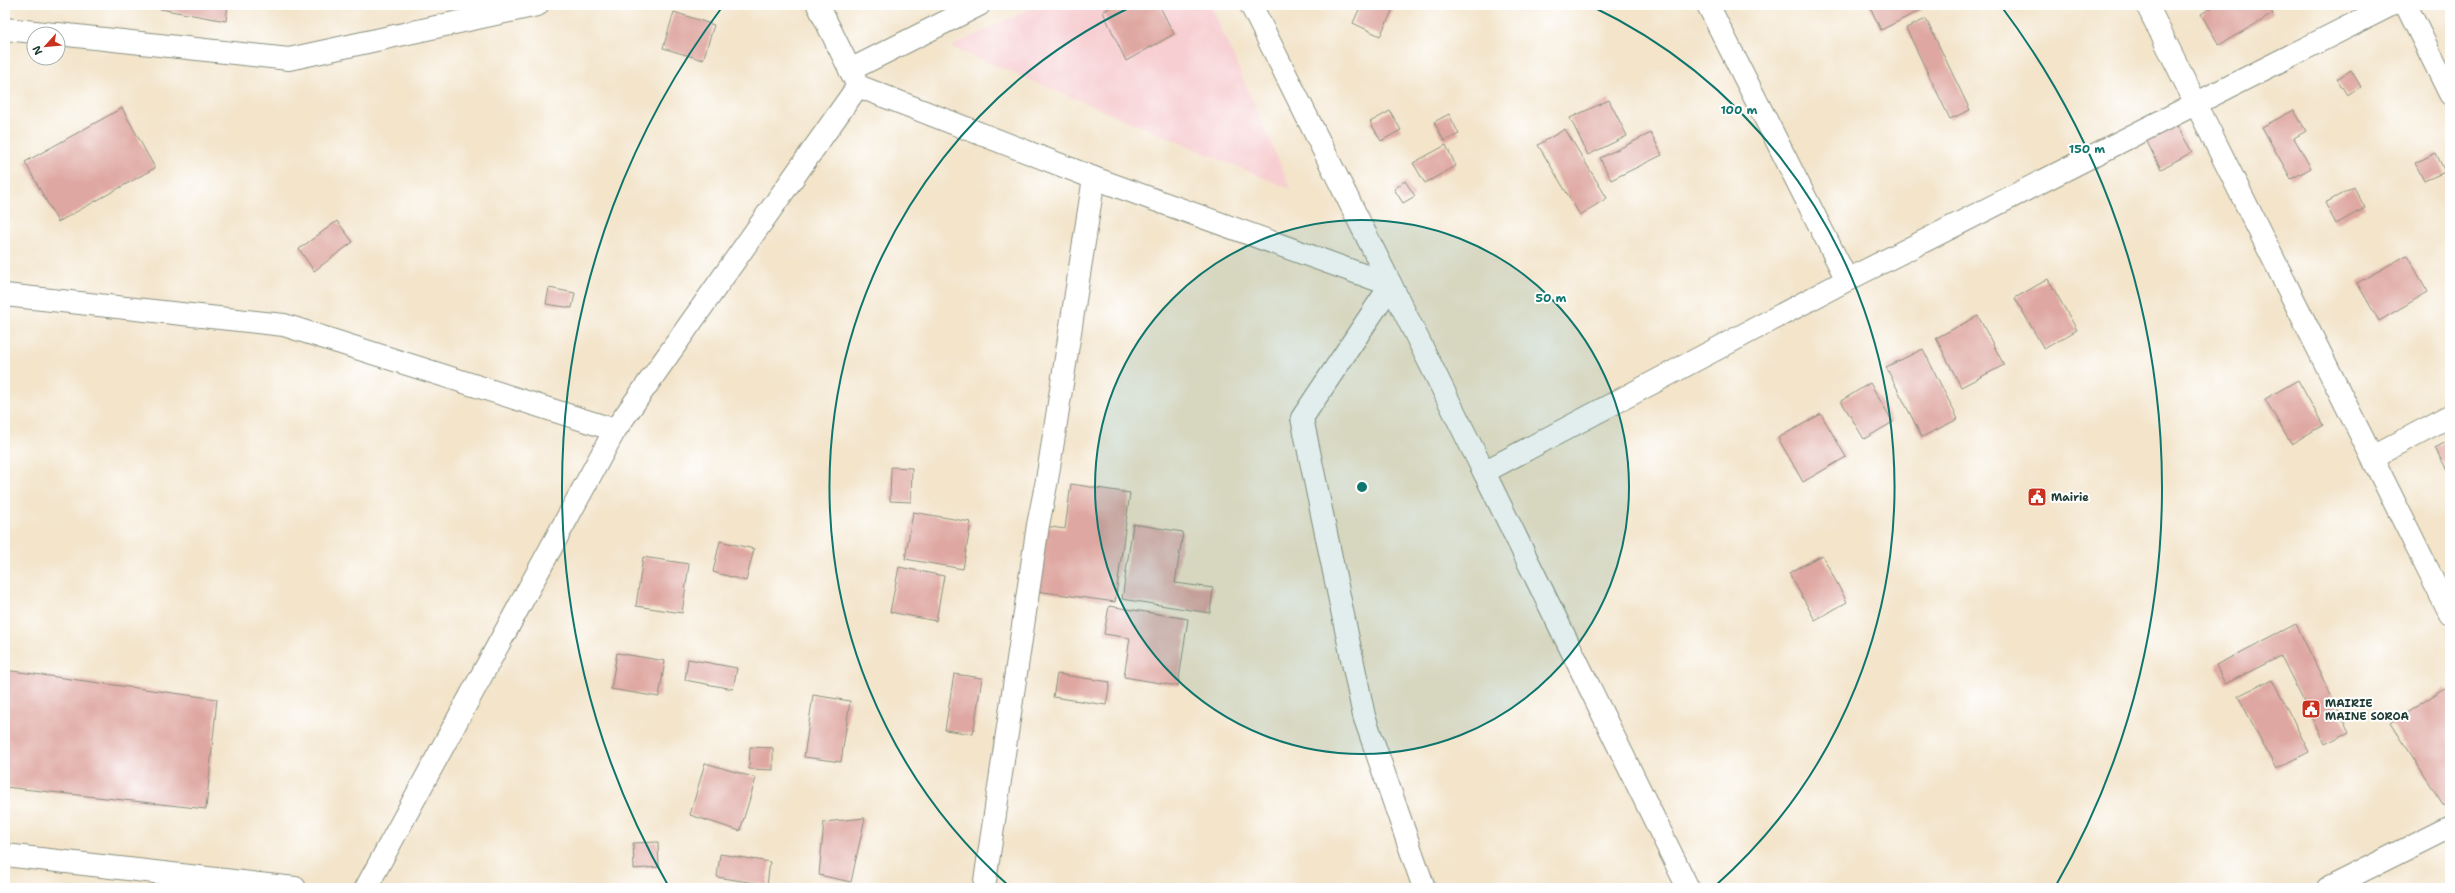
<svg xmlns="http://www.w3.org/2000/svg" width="2455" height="893" font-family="'Shantell Sans',sans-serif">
<rect width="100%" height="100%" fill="#fff"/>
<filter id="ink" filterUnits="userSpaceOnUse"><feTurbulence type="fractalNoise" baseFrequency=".025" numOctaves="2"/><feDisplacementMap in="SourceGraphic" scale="8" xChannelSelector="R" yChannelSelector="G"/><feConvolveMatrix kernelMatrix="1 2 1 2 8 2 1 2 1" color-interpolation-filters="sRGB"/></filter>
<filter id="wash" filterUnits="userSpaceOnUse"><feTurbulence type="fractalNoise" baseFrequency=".012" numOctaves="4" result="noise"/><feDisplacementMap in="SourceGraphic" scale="16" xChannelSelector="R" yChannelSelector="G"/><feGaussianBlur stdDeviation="0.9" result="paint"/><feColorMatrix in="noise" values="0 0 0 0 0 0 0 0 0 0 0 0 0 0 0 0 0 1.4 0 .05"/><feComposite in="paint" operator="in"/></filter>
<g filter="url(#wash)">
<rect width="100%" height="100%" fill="#f3e4ca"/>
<!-- built -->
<path fill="#f7cfd2" d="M 1037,5 L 1211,5 L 1291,189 L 951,47 Z"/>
<g id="blocks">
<!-- building -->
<g fill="#dfa7a1">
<path d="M 138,5 L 228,5 L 226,21 Z"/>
<path d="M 1113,5 L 1159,5 L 1174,34 L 1126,61 L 1103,12 Z"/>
<path d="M 1361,5 L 1395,5 L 1380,36 L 1353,23 Z"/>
<path d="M 1869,5 L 1919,5 L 1921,10 L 1881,30 Z"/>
<path d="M 2216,5 L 2268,5 L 2273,14 L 2219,45 L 2201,14 Z"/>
<path d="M 674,12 L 714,25 L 703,60 L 663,48 Z"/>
<path d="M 1926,19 L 1970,110 L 1950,119 L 1906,28 Z"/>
<path d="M 2351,70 L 2361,87 L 2347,95 L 2337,79 Z"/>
<path d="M 1609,100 L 1627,136 L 1588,155 L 1570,118 Z"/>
<path d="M 122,108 L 155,168 L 58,222 L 25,162 Z"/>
<path d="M 2294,110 L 2306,131 L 2294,138 L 2311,168 L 2291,179 L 2262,127 Z"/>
<path d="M 1390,111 L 1401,130 L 1381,141 L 1370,122 Z"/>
<path d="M 1449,114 L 1459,134 L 1444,141 L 1434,122 Z"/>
<path d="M 2176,124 L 2192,152 L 2161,169 L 2146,140 Z"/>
<path d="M 1565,129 L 1607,198 L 1580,215 L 1538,145 Z"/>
<path d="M 1651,133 L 1662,155 L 1611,180 L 1600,158 Z"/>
<path d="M 1446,145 L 1456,166 L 1425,183 L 1413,163 Z"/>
<path d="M 2436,153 L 2445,172 L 2424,181 L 2415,163 Z"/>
<path d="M 1405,181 L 1415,196 L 1403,203 L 1394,189 Z"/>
<path d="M 2354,187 L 2365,208 L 2336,224 L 2325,203 Z"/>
<path d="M 337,221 L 353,242 L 314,271 L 299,249 Z"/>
<path d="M 2407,255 L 2428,292 L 2379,321 L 2357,283 Z"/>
<path d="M 2048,279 L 2077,330 L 2044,349 L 2015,298 Z"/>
<path d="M 549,288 L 575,293 L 572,308 L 546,304 Z"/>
<path d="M 1978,316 L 2004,365 L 1961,387 L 1936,338 Z"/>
<path d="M 1923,349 L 1958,419 L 1922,437 L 1886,367 Z"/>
<path d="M 2298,380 L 2323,425 L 2291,444 L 2265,399 Z"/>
<path d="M 1870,383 L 1893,422 L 1864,439 L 1841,401 Z"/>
<path d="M 1821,414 L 1846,457 L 1803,482 L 1778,438 Z"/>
<path d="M 2450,440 L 2450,468 L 2447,470 L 2435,448 Z"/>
<path d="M 891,467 L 912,468 L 911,502 L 890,501 Z"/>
<path d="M 1071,484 L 1130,493 L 1115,602 L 1029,590 L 1038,525 L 1065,529 Z"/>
<path d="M 913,512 L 971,522 L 963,569 L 905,559 Z"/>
<path d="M 1133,524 L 1183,532 L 1175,583 L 1213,588 L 1210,613 L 1122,599 Z"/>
<path d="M 720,541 L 754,549 L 746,581 L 713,572 Z"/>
<path d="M 1822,555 L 1847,602 L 1815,620 L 1789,573 Z"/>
<path d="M 643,557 L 689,564 L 682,613 L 636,606 Z"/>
<path d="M 899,567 L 944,576 L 936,621 L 890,612 Z"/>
<path d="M 1109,606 L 1188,619 L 1178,686 L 1124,677 L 1130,638 L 1104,634 Z"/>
<path d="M 2296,624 L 2349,732 L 2325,744 L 2281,656 L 2225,684 L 2216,665 Z"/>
<path d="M 617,653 L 665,661 L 659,697 L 611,689 Z"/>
<path d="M 688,659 L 737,668 L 733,689 L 685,680 Z"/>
<path d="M 5,670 L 217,699 L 206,809 L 5,787 Z"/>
<path d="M 954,674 L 982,678 L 973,734 L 945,730 Z"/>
<path d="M 1057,674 L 1110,682 L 1106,705 L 1053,697 Z"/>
<path d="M 2272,679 L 2309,752 L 2276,769 L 2238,696 Z"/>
<path d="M 2445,688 L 2450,695 L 2450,802 L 2444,806 L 2391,723 Z"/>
<path d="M 813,695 L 850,701 L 841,762 L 804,757 Z"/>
<path d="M 750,747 L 773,748 L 773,770 L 749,769 Z"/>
<path d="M 705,763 L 756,778 L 740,831 L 690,815 Z"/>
<path d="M 865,818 L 851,882 L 819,875 L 824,822 Z"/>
<path d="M 658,842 L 659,867 L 634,869 L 633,843 Z"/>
<path d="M 720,854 L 770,862 L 767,885 L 717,877 Z"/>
</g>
</g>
</g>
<g filter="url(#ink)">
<use href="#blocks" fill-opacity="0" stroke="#89907f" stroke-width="1"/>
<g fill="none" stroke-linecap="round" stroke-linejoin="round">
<!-- street casing -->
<g stroke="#89907f" stroke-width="24">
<g id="street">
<path d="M 1251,5 L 1391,285 L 1302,418 L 1364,716 L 1424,888"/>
<path d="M 1708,5 L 1847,280"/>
<path d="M 2147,5 L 2450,614"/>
<path d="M 2406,5 L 2450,94"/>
<path d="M 5,29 L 54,34"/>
<path d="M 58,34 L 289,59 L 537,5"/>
<path d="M 850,70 L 979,5"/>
<path d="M 858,86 L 1094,178 L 1391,285 L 1484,472 L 1847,280 L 2391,5"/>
<path d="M 5,295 L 284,325 L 615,430"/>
<path d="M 2372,457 L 2450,416"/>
<path d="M 1484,472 L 1688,888"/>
<path d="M 5,855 L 295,888"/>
<path d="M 366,888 L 615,430 L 858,86 L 818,5"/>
<path d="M 984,888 L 1038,525 L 1047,480 L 1094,178"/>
<path d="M 2328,888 L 2450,827"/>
</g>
</g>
<!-- street -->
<use href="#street" stroke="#fff" stroke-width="22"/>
</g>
</g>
<!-- distance rings -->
<circle cx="1362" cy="487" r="267" fill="#0f766e" fill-opacity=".12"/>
<g fill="none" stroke="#0f766e" stroke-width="2">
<circle cx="1362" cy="487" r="267"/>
<path d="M1009 886A533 533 0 0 1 1133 6M1591 6A533 533 0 0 1 1715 886"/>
<path d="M669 887A800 800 0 0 1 723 6M2001 6A800 800 0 0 1 2055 887"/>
</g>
<!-- icons -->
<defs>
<g id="civic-square" transform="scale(1)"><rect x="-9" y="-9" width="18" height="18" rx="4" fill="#c8321e" stroke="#fff"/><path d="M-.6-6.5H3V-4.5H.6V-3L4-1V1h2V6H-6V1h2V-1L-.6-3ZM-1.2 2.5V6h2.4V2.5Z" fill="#fff"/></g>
</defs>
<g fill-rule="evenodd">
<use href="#civic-square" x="2037" y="497"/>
<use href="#civic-square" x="2311" y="709"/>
</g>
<g text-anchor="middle" stroke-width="4" stroke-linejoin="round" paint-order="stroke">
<!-- poi labels -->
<g font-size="11" font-weight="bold" fill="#1f3d34" stroke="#fff" text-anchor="start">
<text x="2051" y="501">Mairie</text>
<text x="2325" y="707">MAIRIE<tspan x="2325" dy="13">MAINE SOROA</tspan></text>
</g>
</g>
<circle cx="1362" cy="487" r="6" fill="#0f766e" stroke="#fff" stroke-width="2"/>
<g font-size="12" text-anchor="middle" font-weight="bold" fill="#0f766e" stroke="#fff" stroke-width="4" stroke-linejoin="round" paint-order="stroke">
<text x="1739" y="114">100 m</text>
<text x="2087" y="153">150 m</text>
<text x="1551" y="302">50 m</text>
</g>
<!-- margin -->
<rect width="2455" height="893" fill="none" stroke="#fff" stroke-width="20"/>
<!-- north arrow -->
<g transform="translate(46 46) rotate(243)"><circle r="19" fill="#ffffff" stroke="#a5b1ae"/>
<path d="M0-3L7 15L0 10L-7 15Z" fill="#c8321e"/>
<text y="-6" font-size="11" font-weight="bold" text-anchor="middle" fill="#1f3d34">N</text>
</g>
</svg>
